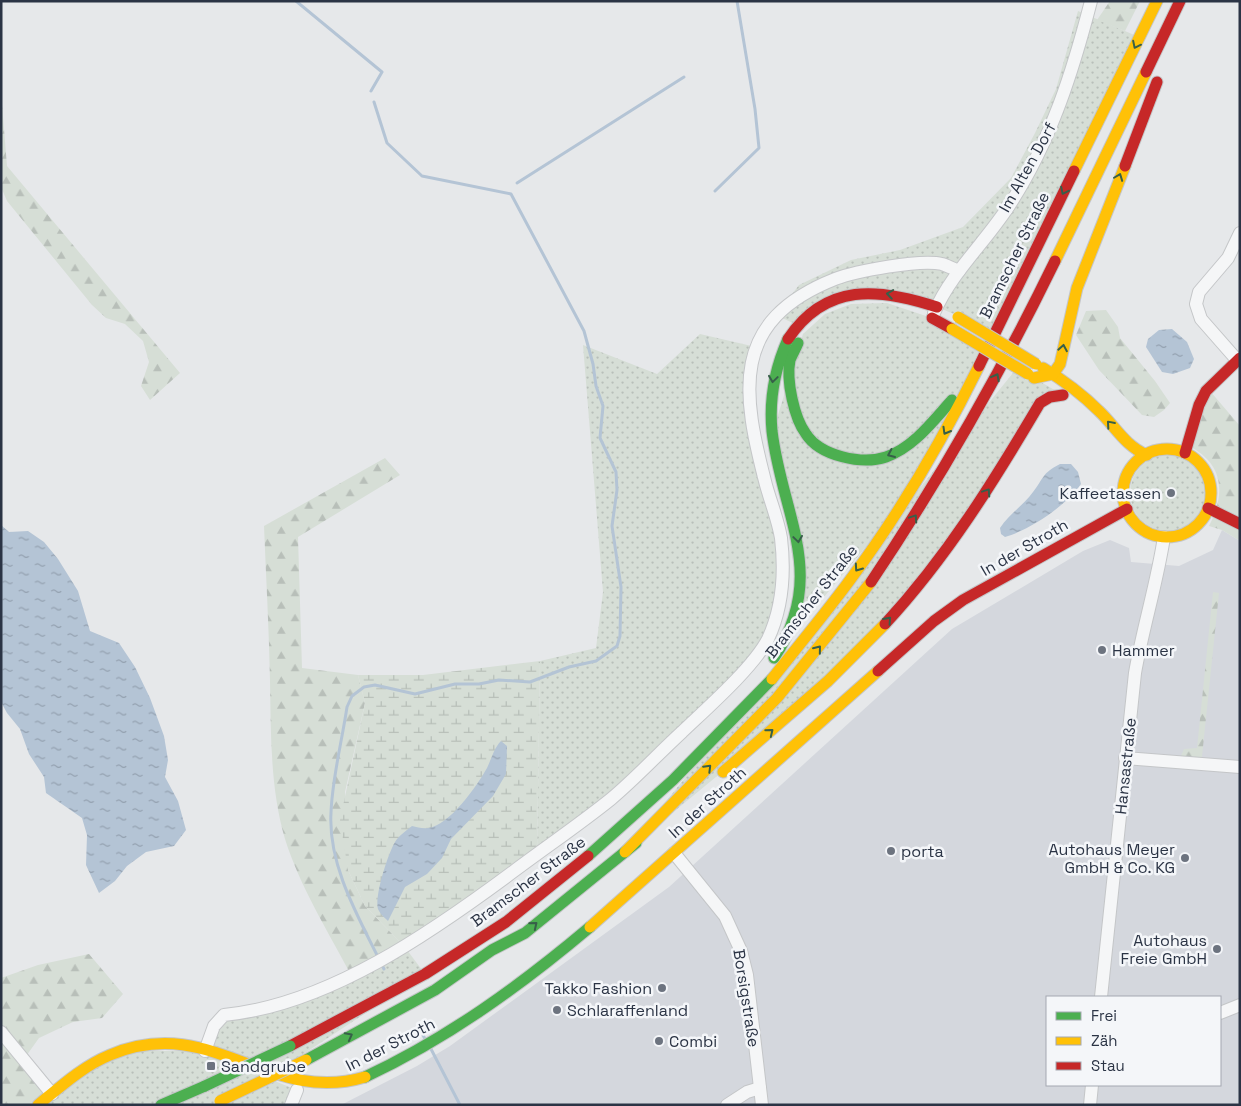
<svg xmlns="http://www.w3.org/2000/svg" width="1241" height="1106" font-family="'Space Grotesk',sans-serif">
<defs>
<pattern id="green-dots" width="8" height="8" patternUnits="userSpaceOnUse" patternTransform="scale(1.25)"><rect width="8" height="8" fill="#d6ded6"/><path d="M2 2h.1M6 6h.1" fill="none" stroke="#b8bfb9" stroke-width="1.8" stroke-linecap="round"/></pattern>
<pattern id="forest-firs" width="22" height="20" patternUnits="userSpaceOnUse" patternTransform="scale(1.25)"><rect width="22" height="20" fill="#d6ded6"/><path d="M5 1l3.5 6h-7zM16 11l3.5 6h-7z" fill="#b8bfb9"/></pattern>
<pattern id="wetland-marsh" width="20" height="14" patternUnits="userSpaceOnUse" patternTransform="scale(1.25)"><rect width="20" height="14" fill="#d6ded6"/><path d="M1 5h8M5 5V1M11 12h8M15 12V8" fill="none" stroke="#b8bfb9"/></pattern>
<pattern id="water-ripples" width="26" height="14" patternUnits="userSpaceOnUse" patternTransform="scale(1.25)"><rect width="26" height="14" fill="#b4c4d5"/><path d="M2 4q2-2 4 0t4 0M15 11q2-2 4 0t4 0" fill="none" stroke="#93a0af"/></pattern>
</defs>
<rect width="100%" height="100%" fill="#e6e8ea"/>
<!-- built -->
<path fill="#d4d7dd" fill-rule="evenodd" d="M 1222,530 L 1240,541 L 1240,1105 L 341,1105 L 417,1066 L 450,1046 L 669,887 L 952,629 L 1083,551 L 1110,540 L 1129,548 L 1131,562 L 1179,566 L 1213,550 ZM 1047,997 L 1220,997 L 1220,1085 L 1047,1085 Z"/>
<!-- green -->
<g fill="url(#green-dots)">
<path d="M 1078,11 L 1139,37 L 995,331 L 937,307 L 861,293 L 797,325 L 776,315 L 799,285 L 851,260 L 900,250 L 963,227 L 1011,178 L 1035,133 L 1056,89 Z"/>
<path d="M 887,303 L 932,318 L 983,356 L 904,501 L 779,651 L 798,593 L 773,431 L 803,334 L 825,314 L 851,304 Z"/>
<path d="M 700,334 L 756,347 L 749,374 L 783,561 L 767,641 L 612,798 L 537,853 L 540,661 L 596,648 L 603,592 L 583,345 L 657,374 Z"/>
<path d="M 1017,368 L 1063,395 L 1050,397 L 923,580 L 779,725 L 625,852 Z"/>
<circle cx="1168" cy="493" r="38"/>
<path d="M 404,946 L 425,974 L 267,1078 L 297,1090 L 291,1105 L 38,1105 L 118,1051 L 205,1051 L 224,1015 L 284,1004 Z"/>
</g>
<!-- forest -->
<g fill="url(#forest-firs)">
<path d="M 1110,1 L 1140,1 L 1125,31 L 1097,20 Z"/>
<path d="M 1,92 L 7,166 L 180,373 L 150,400 L 141,386 L 149,362 L 143,341 L 125,324 L 106,318 L 92,305 L 7,201 L 1,187 Z"/>
<path d="M 1106,310 L 1118,327 L 1120,338 L 1155,381 L 1170,403 L 1164,410 L 1154,417 L 1142,415 L 1099,370 L 1076,335 L 1086,311 Z"/>
<path d="M 1210,391 L 1240,426 L 1240,541 L 1222,530 L 1209,526 C 1226,493 1224,463 1187,445 Z"/>
<path d="M 385,458 L 400,475 L 298,537 L 302,668 L 358,675 L 365,703 L 345,792 L 348,870 L 365,906 L 404,946 L 351,975 C 328,931 300,887 285,839 C 270,788 271,734 270,681 C 269,629 266,578 264,526 Z"/>
<path d="M 1213,592 L 1219,593 L 1201,766 L 1177,764 L 1184,749 L 1197,748 Z"/>
<path d="M 89,954 L 123,994 L 102,1018 L 73,1022 L 39,1038 L 24,1059 L 52,1094 L 38,1105 L 1,1105 L 1,978 L 38,965 Z"/>
</g>
<!-- wetland -->
<path fill="url(#wetland-marsh)" d="M 540,661 L 537,853 L 404,946 L 365,906 L 348,870 L 340,820 L 365,703 L 358,675 L 423,675 Z"/>
<!-- water -->
<g fill="url(#water-ripples)">
<path d="M 1172,329 L 1187,342 L 1194,359 L 1190,368 L 1173,374 L 1162,372 L 1146,347 L 1148,339 L 1159,330 Z"/>
<path d="M 1060,464 L 1071,464 L 1078,472 L 1081,484 C 1067,505 1030,530 1005,537 L 1001,534 L 1000,528 C 1009,514 1023,506 1033,492 C 1044,478 1042,473 1060,464 Z"/>
<path d="M 1,525 L 9,532 L 28,531 L 44,542 L 58,559 L 78,591 L 90,631 L 119,643 L 135,667 L 150,698 L 164,736 L 168,760 L 165,777 L 178,801 L 186,830 L 174,846 L 146,852 L 127,866 L 115,881 L 99,893 L 86,865 L 87,835 L 82,818 L 46,793 L 44,777 L 29,754 L 20,729 L 7,713 L 1,702 Z"/>
<path d="M 501,741 L 507,746 L 506,774 L 493,796 L 451,839 L 442,858 L 427,874 L 405,887 L 388,921 C 385,918 380,914 378,909 C 374,897 389,849 397,839 C 401,834 407,830 412,826 C 417,827 423,829 428,828 C 449,826 477,786 487,768 C 491,760 494,748 501,741 Z"/>
</g>
<g fill="none" stroke-linecap="round" stroke-linejoin="round">
<!-- stream -->
<g stroke="#b4c4d5" stroke-width="3">
<path d="M 296,1 L 382,72 L 371,91"/>
<path d="M 374,102 L 387,143 L 422,176 L 511,194 L 584,331 L 593,364 L 596,386 L 603,406 L 600,438 L 616,472 L 617,490 L 612,526 L 621,587 L 620,636 L 617,646 L 596,661 L 569,667 L 530,682 L 499,680 L 479,684 L 455,684 L 415,694 L 375,685 L 364,687 L 352,696 L 347,707 C 342,741 332,779 331,813 C 328,863 356,913 378,957"/>
<path d="M 517,183 L 684,77"/>
<path d="M 715,191 L 759,148 L 755,109 L 737,1"/>
<path d="M 381,963 L 384,969"/>
<path d="M 421,1031 L 425,1039"/>
<path d="M 431,1049 L 460,1105"/>
</g>
<!-- street casing -->
<g stroke="#c4c6c8" stroke-width="14">
<g id="street">
<path d="M 934,313 C 952,271 988,240 1012,201 C 1051,140 1073,71 1091,1"/>
<path d="M 1237,360 L 1201,319 L 1196,304 L 1199,292 L 1228,258 L 1240,233"/>
<path d="M 1125,758 L 1240,767"/>
<path d="M 674,853 L 725,916 L 741,951 L 747,975 L 762,1105"/>
<path d="M 1101,997 L 1135,673 C 1143,627 1157,583 1164,537"/>
<path d="M 1220,1013 L 1240,1005"/>
<path d="M 1,1032 L 52,1094"/>
<path d="M 205,1051 L 214,1026 L 224,1015 C 328,1005 432,932 514,871 C 546,847 580,824 611,799 C 636,778 658,754 682,732 C 706,709 753,668 768,639 C 783,607 785,572 781,538 C 778,520 771,503 766,485 C 742,393 729,321 835,279 C 856,271 920,259 942,264 C 948,266 954,269 959,271"/>
<path d="M 291,1105 L 297,1090"/>
<path d="M 727,1105 L 747,1092 L 760,1088"/>
<path d="M 1090,1105 L 1092,1085"/>
</g>
</g>
<!-- fast casing -->
<g stroke="#c4c6c8" stroke-width="13">
<g id="fast">
<path d="M 798,343 C 796,348 792,355 790,360 C 786,380 794,418 806,434 C 820,456 862,465 886,457 C 914,447 933,421 952,400"/>
<path d="M 774,658 C 829,575 782,516 772,431 C 769,399 775,368 788,339"/>
<path d="M 588,856 L 673,780 L 772,679"/>
<path d="M 306,1060 L 435,990 L 492,950 L 525,933 L 636,843"/>
<path d="M 365,1077 C 448,1038 520,986 590,927"/>
<path d="M 161,1105 L 205,1086"/>
</g>
</g>
<!-- slow casing -->
<g stroke="#c4c6c8" stroke-width="13">
<g id="slow">
<path d="M 1074,171 L 1157,1"/>
<path d="M 1055,261 L 1146,72"/>
<path d="M 1043,368 C 1063,380 1082,394 1099,411 C 1115,426 1125,446 1147,455"/>
<path d="M 1034,378 L 1053,374 L 1060,364 L 1077,288 L 1125,166"/>
<circle cx="1167" cy="493" r="44"/>
<path d="M 772,679 C 798,646 825,614 850,580 C 900,513 942,441 979,366"/>
<path d="M 723,772 L 828,681 L 885,624"/>
<path d="M 625,852 L 777,698 L 871,582"/>
<path d="M 590,927 L 878,671"/>
<path d="M 38,1105 C 60,1087 83,1066 110,1055 C 212,1012 268,1106 365,1077"/>
</g>
</g>
<!-- jam casing -->
<g stroke="#c4c6c8" stroke-width="13">
<g id="jam">
<path d="M 1146,72 L 1180,1"/>
<path d="M 1125,166 L 1157,82"/>
<path d="M 932,318 L 952,329"/>
<path d="M 788,339 C 826,282 879,288 937,307"/>
<path d="M 979,366 L 1074,171"/>
<path d="M 1185,453 L 1199,405 L 1206,391 L 1240,358"/>
<path d="M 1208,508 L 1240,524"/>
<path d="M 871,582 C 940,479 1001,372 1055,261"/>
<path d="M 885,624 C 947,557 994,481 1040,403 L 1050,397 L 1063,395"/>
<path d="M 878,671 L 934,621 L 963,600 L 1127,509"/>
<path d="M 290,1046 L 425,974 L 506,922 L 588,856"/>
</g>
</g>
<!-- street -->
<use href="#street" stroke="#f5f6f7" stroke-width="12"/>
<!-- fast -->
<use href="#fast" stroke="#4caf50" stroke-width="11"/>
<!-- slow -->
<use href="#slow" stroke="#ffc107" stroke-width="11"/>
<!-- jam -->
<use href="#jam" stroke="#c62828" stroke-width="11"/>
<!-- fast-bridge casing -->
<g stroke="#c4c6c8" stroke-width="13" stroke-linecap="butt">
<path id="fast-bridge" d="M 205,1086 L 290,1046"/>
</g>
<!-- slow-bridge casing -->
<g stroke="#c4c6c8" stroke-width="13" stroke-linecap="butt">
<g id="slow-bridge">
<path d="M 958,317 L 1036,364"/>
<path d="M 952,329 L 1028,374"/>
<path d="M 220,1101 L 306,1060"/>
</g>
</g>
<!-- fast-bridge -->
<use href="#fast-bridge" stroke="#4caf50" stroke-width="11"/>
<!-- slow-bridge -->
<use href="#slow-bridge" stroke="#ffc107" stroke-width="11"/>
</g>
<!-- one-way arrows -->
<defs><path id="oneway-chevron" d="M-2-3.5L2.5 0L-2 3.5" fill="none" stroke-width="1.6" stroke-linecap="round" stroke-linejoin="round" transform="scale(1.25)"/></defs>
<g stroke="#375f49">
<use href="#oneway-chevron" transform="translate(1136 45) rotate(116)"/>
<use href="#oneway-chevron" transform="translate(1119 177) rotate(-69)"/>
<use href="#oneway-chevron" transform="translate(1064 191) rotate(116)"/>
<use href="#oneway-chevron" transform="translate(890 294) rotate(-171)"/>
<use href="#oneway-chevron" transform="translate(1063 348) rotate(-80)"/>
<use href="#oneway-chevron" transform="translate(996 377) rotate(-62)"/>
<use href="#oneway-chevron" transform="translate(773 379) rotate(98)"/>
<use href="#oneway-chevron" transform="translate(1110 424) rotate(-131)"/>
<use href="#oneway-chevron" transform="translate(946 431) rotate(120)"/>
<use href="#oneway-chevron" transform="translate(891 454) rotate(156)"/>
<use href="#oneway-chevron" transform="translate(987 492) rotate(-56)"/>
<use href="#oneway-chevron" transform="translate(914 518) rotate(-56)"/>
<use href="#oneway-chevron" transform="translate(798 539) rotate(82)"/>
<use href="#oneway-chevron" transform="translate(858 568) rotate(125)"/>
<use href="#oneway-chevron" transform="translate(888 620) rotate(-48)"/>
<use href="#oneway-chevron" transform="translate(818 649) rotate(-51)"/>
<use href="#oneway-chevron" transform="translate(770 732) rotate(-39)"/>
<use href="#oneway-chevron" transform="translate(708 768) rotate(-45)"/>
<use href="#oneway-chevron" transform="translate(534 925) rotate(-39)"/>
<use href="#oneway-chevron" transform="translate(349 1036) rotate(-28)"/>
</g>
<!-- markers -->
<g fill="#6c737f" stroke="#f4f6f9" stroke-width="2">
<circle cx="1171" cy="493" r="5"/>
<circle cx="1102" cy="650" r="5"/>
<circle cx="891" cy="851" r="5"/>
<circle cx="1185" cy="858" r="5"/>
<circle cx="1217" cy="949" r="5"/>
<circle cx="662" cy="988" r="5"/>
<circle cx="557" cy="1010" r="5"/>
<circle cx="659" cy="1041" r="5"/>
<rect x="206" y="1061" width="10" height="10" rx="2.5"/>
</g>
<g text-anchor="middle" stroke-width="5" stroke-linejoin="round" paint-order="stroke">
<!-- street labels -->
<g font-size="16" fill="#2b3445" stroke="#f4f6f9">
<text transform="translate(1027 167) rotate(-61)" y="6">Im Alten Dorf</text>
<text transform="translate(1014 255) rotate(-64)" y="6">Bramscher Straße</text>
<text transform="translate(1024 547) rotate(-30)" y="6">In der Stroth</text>
<text transform="translate(811 601) rotate(-52)" y="6">Bramscher Straße</text>
<text transform="translate(1125 766) rotate(-84)" y="6">Hansastraße</text>
<text transform="translate(707 802) rotate(-42)" y="6">In der Stroth</text>
<text transform="translate(528 881) rotate(-37)" y="6">Bramscher Straße</text>
<text transform="translate(747 998) rotate(81)" y="6">Borsigstraße</text>
<text transform="translate(390 1044) rotate(-27)" y="6">In der Stroth</text>
</g>
<!-- poi labels -->
<g font-size="16" fill="#2b3445" stroke="#f4f6f9" text-anchor="start">
<text x="1161" y="499" text-anchor="end">Kaffeetassen</text>
<text x="1112" y="656">Hammer</text>
<text x="1175" y="855" text-anchor="end">Autohaus Meyer<tspan x="1175" dy="18">GmbH &amp; Co. KG</tspan></text>
<text x="901" y="857">porta</text>
<text x="1207" y="946" text-anchor="end">Autohaus<tspan x="1207" dy="18">Freie GmbH</tspan></text>
<text x="652" y="994" text-anchor="end">Takko Fashion</text>
<text x="567" y="1016">Schlaraffenland</text>
<text x="669" y="1047">Combi</text>
<text x="221" y="1072">Sandgrube</text>
</g>
</g>
<!-- border -->
<rect width="1241" height="1106" fill="none" stroke="#2b3445" stroke-width="5"/>
<!-- legend -->
<rect x="1046" y="996" width="175" height="90" fill="#f4f6f9" stroke="#a4a8b1"/>
<rect x="1056" y="1012" width="25" height="8" fill="#4caf50" stroke="#a4a8b1"/>
<text x="1091" y="1021" font-size="15" fill="#2b3445">Frei</text>
<rect x="1056" y="1037" width="25" height="8" fill="#ffc107" stroke="#a4a8b1"/>
<text x="1091" y="1046" font-size="15" fill="#2b3445">Zäh</text>
<rect x="1056" y="1062" width="25" height="8" fill="#c62828" stroke="#a4a8b1"/>
<text x="1091" y="1071" font-size="15" fill="#2b3445">Stau</text>
</svg>
